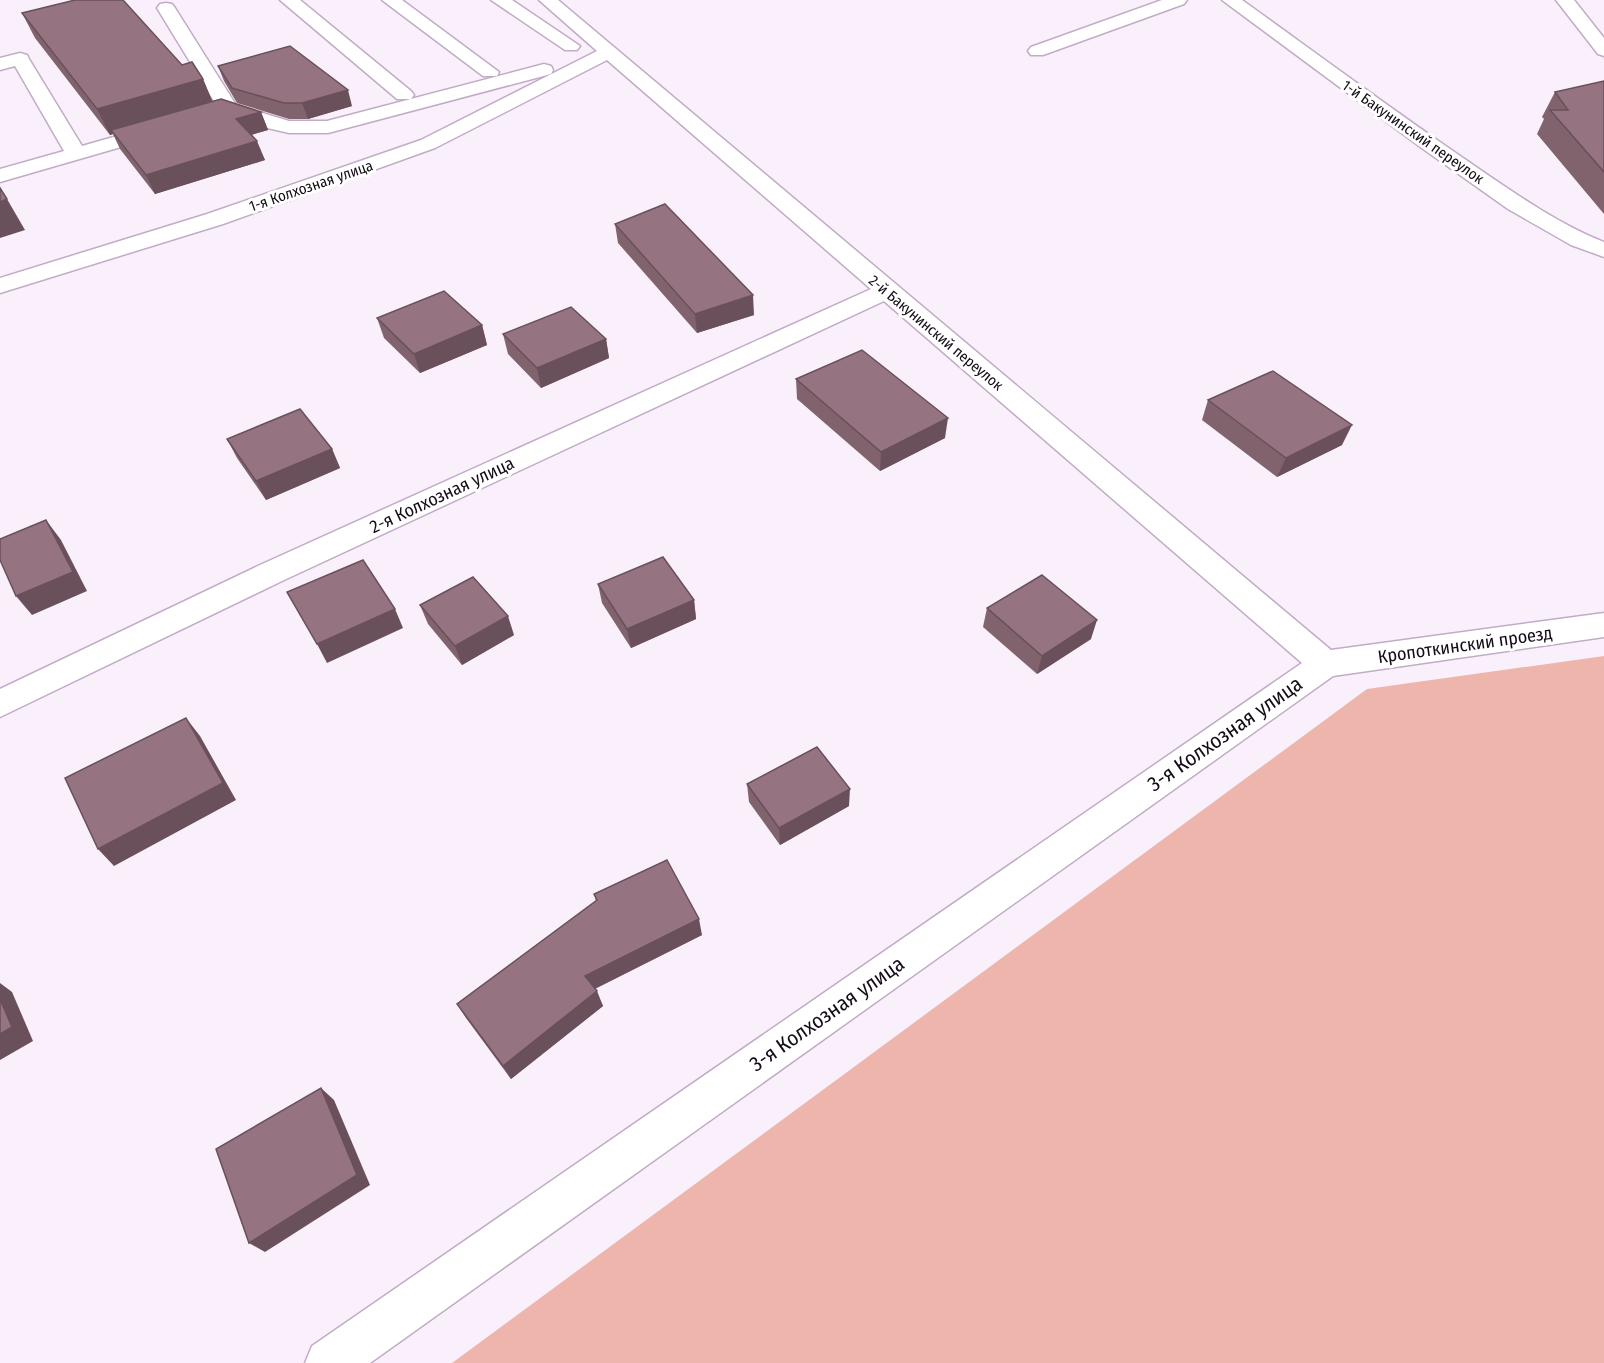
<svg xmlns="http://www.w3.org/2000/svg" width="1604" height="1363" font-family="'Fira Sans Condensed',sans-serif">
<rect width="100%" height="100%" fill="#faf0fc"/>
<!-- forest -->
<path fill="#eeb5ad" d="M 1604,656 L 1604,1363 L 452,1363 L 1367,689 Z"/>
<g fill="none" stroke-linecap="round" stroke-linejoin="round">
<!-- minor casing -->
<g stroke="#c2abc7" stroke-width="3">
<g id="minor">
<path d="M 280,0 L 300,0 L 411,91 L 414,95 L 411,99 L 397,99 Z"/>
<path d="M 382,0 L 402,0 L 499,72 L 497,76 L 483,76 Z"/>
<path d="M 491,0 L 512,0 L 580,46 L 577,50 L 565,50 Z"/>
<path d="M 539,0 L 558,0 L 1331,650 L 1604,613 L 1604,637 L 1333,676 L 370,1363 L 305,1363 L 312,1346 L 1302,663 L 884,301 L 282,581 L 0,717 L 0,689 L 260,565 L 871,289 L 607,60 L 435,148 L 223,224 L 0,293 L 0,278 L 207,214 L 421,140 L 597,51 Z"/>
<path d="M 1162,0 L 1187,0 L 1184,4 L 1043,55 L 1031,55 L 1028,51 L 1031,47 Z"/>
<path d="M 1222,0 L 1242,0 C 1317,54 1390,108 1466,160 C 1510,190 1554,222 1604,242 L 1604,257 L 1571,245 L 1508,209 L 1419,146 Z"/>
<path d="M 1556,0 L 1574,0 L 1604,38 L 1604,56 L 1598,54 Z"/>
<path d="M 166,3 L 172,4 L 175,8 L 236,105 L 289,121 L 327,121 L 544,64 L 551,66 L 553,70 L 551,74 L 328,133 L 289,133 L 259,126 L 228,116 L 209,121 L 202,119 L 199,115 L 202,111 L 217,106 L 157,8 L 160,4 Z"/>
<path d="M 20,53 L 27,55 L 29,59 L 82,146 L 159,124 L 166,126 L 169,130 L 166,134 L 0,182 L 0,169 L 64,151 L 15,66 L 0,70 L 0,58 Z"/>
</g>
</g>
<!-- minor -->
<use href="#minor" fill="#fff" fill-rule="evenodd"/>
</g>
<!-- wall -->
<g fill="#81636e">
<path d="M 22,13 L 182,65 L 203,79 L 212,101 L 261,112 L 268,130 L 251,135 L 265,160 L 155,194 L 120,149 L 113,134 L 110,135 L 35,38 Z"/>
<path d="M 218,66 L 352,106 L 308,119 L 289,119 L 237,103 L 224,81 Z"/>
<path d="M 1604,81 L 1604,214 L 1537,134 L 1544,119 L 1542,117 L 1555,92 Z"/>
<path d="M 615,224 L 754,315 L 697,333 L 618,243 Z"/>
<path d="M 377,318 L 482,325 L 487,345 L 420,373 L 384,338 Z"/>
<path d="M 503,334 L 606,339 L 609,358 L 541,388 L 508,354 Z"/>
<path d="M 796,379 L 945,438 L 880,471 L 797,399 Z"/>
<path d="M 1208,400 L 1342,445 L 1277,477 L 1202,420 Z"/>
<path d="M 227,439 L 332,449 L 340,468 L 266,500 L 237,458 Z"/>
<path d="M 598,584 L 694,600 L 696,619 L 631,648 L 602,603 Z"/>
<path d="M 420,605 L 514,635 L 462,665 L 428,624 Z"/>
<path d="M 987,608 L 1091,639 L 1037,674 L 983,627 Z"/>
<path d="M 747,784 L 849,806 L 780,845 L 749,802 Z"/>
<path d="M 594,894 L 702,935 L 595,989 L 603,1006 L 511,1079 L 466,1018 L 457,1004 L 596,901 Z"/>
</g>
<!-- shaded-wall -->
<g fill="#69505a">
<path d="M 203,79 L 214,105 L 111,130 L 113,134 L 110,135 L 97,109 Z"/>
<path d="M 348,90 L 352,106 L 308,119 L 302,103 Z"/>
<path d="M 261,112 L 268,130 L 244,137 L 236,119 Z"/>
<path d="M 257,141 L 265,160 L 155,194 L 146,175 Z"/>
<path d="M 7,199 L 25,230 L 0,238 L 0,202 Z"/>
<path d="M 753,295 L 754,315 L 697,333 L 695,314 Z"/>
<path d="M 482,325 L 487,345 L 420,373 L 414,354 Z"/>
<path d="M 606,339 L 609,358 L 541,388 L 537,368 Z"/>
<path d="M 948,418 L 945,438 L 880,471 L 881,452 Z"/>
<path d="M 1352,425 L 1342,445 L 1277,477 L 1286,458 Z"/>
<path d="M 332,449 L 340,468 L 266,500 L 256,481 Z"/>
<path d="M 46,520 L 61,540 L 87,591 L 32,615 L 16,596 Z"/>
<path d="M 694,600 L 696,619 L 631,648 L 627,629 Z"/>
<path d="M 395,609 L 403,628 L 327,663 L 317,644 Z"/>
<path d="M 508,616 L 514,635 L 462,665 L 455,646 Z"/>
<path d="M 1097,620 L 1091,639 L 1037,674 L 1042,656 Z"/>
<path d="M 186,718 L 200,736 L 236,800 L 114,866 L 98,849 Z"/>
<path d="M 850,789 L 849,806 L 780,845 L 779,828 Z"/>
<path d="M 699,919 L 702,935 L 590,991 L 585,976 Z"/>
<path d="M 0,983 L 12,992 L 33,1041 L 0,1060 Z"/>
<path d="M 597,991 L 603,1006 L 511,1079 L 503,1066 Z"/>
<path d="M 321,1088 L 334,1100 L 370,1185 L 265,1252 L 249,1243 Z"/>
</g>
<!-- building -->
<g fill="#967380" stroke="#69505a" stroke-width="1.5">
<path d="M 75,0 L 123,0 L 182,65 L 192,62 L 203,79 L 97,109 L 22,13 Z"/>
<path d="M 290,46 L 348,90 L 302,103 L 284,103 L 232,88 L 218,66 Z"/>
<path d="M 1604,81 L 1604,172 L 1550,110 L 1568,110 L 1555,92 Z"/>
<path d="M 221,99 L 261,112 L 236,119 L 257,141 L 146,175 L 111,130 Z"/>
<path d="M 0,188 L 7,199 L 0,202 Z"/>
<path d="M 665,204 L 753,295 L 695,314 L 615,224 Z"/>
<path d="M 444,291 L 482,325 L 414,354 L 377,318 Z"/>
<path d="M 571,307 L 606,339 L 537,368 L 503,334 Z"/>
<path d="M 862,350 L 948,418 L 881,452 L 796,379 Z"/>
<path d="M 1273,371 L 1352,425 L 1286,458 L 1208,400 Z"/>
<path d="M 300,409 L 332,449 L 256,481 L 227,439 Z"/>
<path d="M 46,520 L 73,572 L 16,596 L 0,560 L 0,539 Z"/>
<path d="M 663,557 L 694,600 L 627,629 L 598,584 Z"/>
<path d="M 363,560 L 395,609 L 317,644 L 287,592 Z"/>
<path d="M 1042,575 L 1097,620 L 1042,656 L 987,608 Z"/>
<path d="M 473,577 L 508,616 L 455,646 L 420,605 Z"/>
<path d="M 186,718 L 223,783 L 98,849 L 65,778 Z"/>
<path d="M 817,747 L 850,789 L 779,828 L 747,784 Z"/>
<path d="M 667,860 L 699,919 L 585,976 L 597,991 L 503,1066 L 457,1004 L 597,900 L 594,894 Z"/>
<path d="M 0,999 L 12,1027 L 0,1034 Z"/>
<path d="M 321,1088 L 357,1175 L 249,1243 L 216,1149 Z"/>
</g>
<g text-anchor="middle" stroke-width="6" stroke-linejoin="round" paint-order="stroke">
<!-- far-street labels -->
<g font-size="15" fill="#140c16" stroke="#fff">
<text transform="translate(1413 132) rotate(35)" y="5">1-й Бакунинский переулок</text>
<text transform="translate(311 186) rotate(-19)" y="5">1-я Колхозная улица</text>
<text transform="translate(936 333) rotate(40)" y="5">2-й Бакунинский переулок</text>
</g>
<!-- street labels -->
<g font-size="18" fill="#140c16" stroke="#fff">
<text transform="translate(442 495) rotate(-25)" y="6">2-я Колхозная улица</text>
<text transform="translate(1465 645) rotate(-8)" y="6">Кропоткинский проезд</text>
</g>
<!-- near-street labels -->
<g font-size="21" fill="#140c16" stroke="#fff">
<text transform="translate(1225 734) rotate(-35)" y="7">3-я Колхозная улица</text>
<text transform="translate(827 1014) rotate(-35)" y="7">3-я Колхозная улица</text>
</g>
</g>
</svg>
